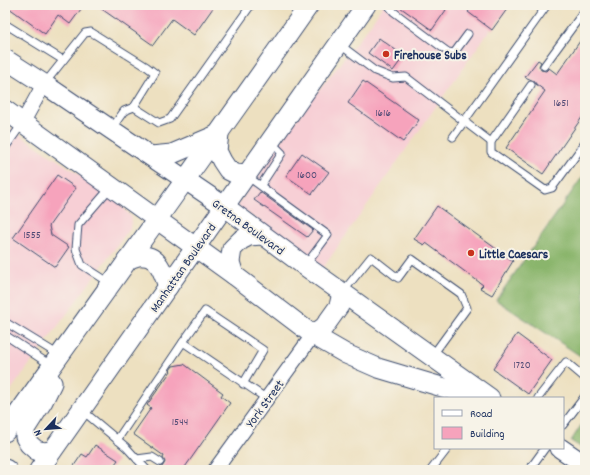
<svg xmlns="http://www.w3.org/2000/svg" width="590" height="475" font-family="Dekko,sans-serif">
<rect width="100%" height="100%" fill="#f7f3e8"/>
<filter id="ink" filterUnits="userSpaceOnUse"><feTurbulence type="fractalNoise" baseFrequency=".025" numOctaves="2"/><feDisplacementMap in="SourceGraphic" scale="8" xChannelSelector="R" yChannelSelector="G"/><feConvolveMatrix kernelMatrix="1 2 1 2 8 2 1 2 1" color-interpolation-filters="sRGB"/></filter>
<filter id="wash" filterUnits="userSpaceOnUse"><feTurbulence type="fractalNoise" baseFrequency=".012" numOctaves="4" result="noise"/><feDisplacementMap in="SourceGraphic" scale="16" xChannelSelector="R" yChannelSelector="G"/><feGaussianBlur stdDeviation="0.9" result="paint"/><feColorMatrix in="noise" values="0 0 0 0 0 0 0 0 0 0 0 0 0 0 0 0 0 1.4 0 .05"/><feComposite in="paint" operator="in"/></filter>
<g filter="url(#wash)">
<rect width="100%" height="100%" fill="#ede0c0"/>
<!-- built -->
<g fill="#f7cfd5">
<path d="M 383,5 L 507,5 L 323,268 L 237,206 L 289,129 L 370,25 Z"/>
<path d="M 5,125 L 116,199 L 132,218 L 130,228 L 5,398 Z"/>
</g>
<!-- forest -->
<g fill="#8ab56c" stroke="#527265">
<path d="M 585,173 L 585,359 L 496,300 Z"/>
<path d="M 585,419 L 585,450 L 571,441 Z"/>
</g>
<g id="blocks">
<!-- building -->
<g fill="#f6a3bc">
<path d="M 5,5 L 84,5 L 70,24 L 58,15 L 45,34 Z"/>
<path d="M 96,5 L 215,5 L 194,35 L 172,19 L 153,45 Z"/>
<path d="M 397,5 L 439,5 L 446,10 L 432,30 Z"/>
<path d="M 473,5 L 510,5 L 492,30 L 468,12 Z"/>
<path d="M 585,34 L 585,113 L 543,174 L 506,148 L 545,91 L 536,84 L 534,81 L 525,77 L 538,60 L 541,62 L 539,66 L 541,70 L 546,71 L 549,68 L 557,74 Z"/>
<path d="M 379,38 L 404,56 L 393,71 L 368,53 Z"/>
<path d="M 363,81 L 419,120 L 403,142 L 348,103 Z"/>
<path d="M 302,153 L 329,172 L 312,194 L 286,176 Z"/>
<path d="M 57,175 L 76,188 L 49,226 L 51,235 L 69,247 L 55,267 L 13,238 Z"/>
<path d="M 260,192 L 313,230 L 307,237 L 254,200 Z"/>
<path d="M 437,206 L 513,261 L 492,295 L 480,288 L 483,285 L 426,243 L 424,245 L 414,239 Z"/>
<path d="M 517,334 L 552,360 L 528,394 L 493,369 Z"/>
<path d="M 184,364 L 223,393 L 221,396 L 230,403 L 183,470 L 163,470 L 159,467 L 162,467 L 164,464 L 165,462 L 163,458 L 164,456 L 133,434 L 151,408 L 147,405 L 171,371 L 170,370 L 173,366 Z"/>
<path d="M 95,445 L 118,460 L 112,468 L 108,465 L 105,470 L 71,470 L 82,454 L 87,457 Z"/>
</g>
</g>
</g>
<g filter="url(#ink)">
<use href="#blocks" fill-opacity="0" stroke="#3a4a6d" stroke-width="1"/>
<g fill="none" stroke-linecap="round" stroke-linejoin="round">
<!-- lane casing -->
<g stroke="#3a4a6d" stroke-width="9">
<g id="lane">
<path d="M 388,5 L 394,12 L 448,52 L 454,53 L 468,34"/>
<path d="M 5,24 L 63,60"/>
<path d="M 339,44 L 375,71 L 393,78 L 406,77 L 491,142"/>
<path d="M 544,66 L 585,10"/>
<path d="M 45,83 L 85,33 L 91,32 L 147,67 L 155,73 L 134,107"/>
<path d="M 531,85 L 491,142 L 491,152 L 545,190 L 552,188 L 585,143"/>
<path d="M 112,128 L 124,111 L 134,107 L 159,123 L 170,119 L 251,5"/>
<path d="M 453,137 L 547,5"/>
<path d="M 5,148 L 22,124"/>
<path d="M 247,176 L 328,235 L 305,266"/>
<path d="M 261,185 L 282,153 L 271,142"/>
<path d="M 110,283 L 82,265 L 76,249 L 78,225 L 110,188"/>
<path d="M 342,293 L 371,257 L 398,278 L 412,259 L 461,294 L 467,308 L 432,356"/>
<path d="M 5,322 L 59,355"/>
<path d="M 5,335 L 52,366"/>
<path d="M 243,384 L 263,350 L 205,311 L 183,342 L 267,399"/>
<path d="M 538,398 L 566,362 L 585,378"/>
<path d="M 83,411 L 126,447 L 147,470"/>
<path d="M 563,425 L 585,396"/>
<path d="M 117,440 L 183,342"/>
<path d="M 137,459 L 152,457 L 160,462"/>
<path d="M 44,463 L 57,470"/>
<path d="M 431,470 L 448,448"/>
<path d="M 529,470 L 545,448"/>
</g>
</g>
<!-- street casing -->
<g stroke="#3a4a6d" stroke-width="16">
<g id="street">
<path d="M 23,122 L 44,84"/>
<path d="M 215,470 L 313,335"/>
</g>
</g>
<!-- secondary casing -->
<g stroke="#3a4a6d" stroke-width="21">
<g id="secondary">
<path d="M 5,59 L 44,84 L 224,206 L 305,266 L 490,398"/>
<path d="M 5,110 L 234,275 L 313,335 L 346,354 L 378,368 L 462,393 L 473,398"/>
<path d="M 151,156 L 172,154 L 219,134 L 217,151 L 222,161 L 228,170 L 236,174 L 246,175"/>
<path d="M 127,260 C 132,258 138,255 143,256 C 159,256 164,275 168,287"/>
<path d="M 234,275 L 230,262 L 232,249 L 241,240 L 249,236 L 262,235"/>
<path d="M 313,335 L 324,327 L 339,306 L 342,293"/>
<path d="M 51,381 L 52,383 L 43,401 L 25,429 L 25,437 L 29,444 L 36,450 L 43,452 L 52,451"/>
<path d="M 5,432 C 106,290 209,148 309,5"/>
<path d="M 560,448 L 585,465"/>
<path d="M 5,469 L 7,470"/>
<path d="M 39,470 L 366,5"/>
</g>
</g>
<!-- lane -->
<use href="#lane" stroke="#fff" stroke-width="7"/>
<!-- street -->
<use href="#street" stroke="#fff" stroke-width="14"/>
<!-- secondary -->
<use href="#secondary" stroke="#fff" stroke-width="19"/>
</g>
</g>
<!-- markers -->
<g fill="#c8321e" stroke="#f7f3e8" stroke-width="1.5">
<circle cx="386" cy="54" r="4"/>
<circle cx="471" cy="253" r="4"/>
</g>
<g text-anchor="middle" stroke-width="4" stroke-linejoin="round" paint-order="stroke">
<!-- number labels -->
<g font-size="11" fill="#524c76">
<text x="561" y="106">1651</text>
<text x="383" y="116">1616</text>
<text x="307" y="178">1600</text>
<text x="32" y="238">1555</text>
<text x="522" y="368">1720</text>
<text x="180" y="425">1544</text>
</g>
<!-- poi labels -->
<g font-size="13" font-weight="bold" fill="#1b2f5e" stroke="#f7f3e8" text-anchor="start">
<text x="394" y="59">Firehouse Subs</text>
<text x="479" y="258">Little Caesars</text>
</g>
<!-- street labels -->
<g font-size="13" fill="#1b2f5e" stroke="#f7f3e8">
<text transform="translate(249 226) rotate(36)" y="5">Gretna Boulevard</text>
<text transform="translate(182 267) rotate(-55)" y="5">Manhattan Boulevard</text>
<text transform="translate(264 403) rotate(-54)" y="5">York Street</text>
</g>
</g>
<!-- margin -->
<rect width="590" height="475" fill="none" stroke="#f7f3e8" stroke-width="20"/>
<!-- legend -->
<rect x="434" y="397" width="130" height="52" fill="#f7f3e8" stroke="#9fa5b1"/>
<rect x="442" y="410" width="20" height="6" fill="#ffffff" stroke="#9fa5b1"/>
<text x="470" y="417" font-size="12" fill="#1b2f5e">Road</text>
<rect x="442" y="427" width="20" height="12" fill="#f6a3bc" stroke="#9fa5b1"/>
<text x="470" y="437" font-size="12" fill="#1b2f5e">Building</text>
<!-- north arrow -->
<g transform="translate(46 429) rotate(244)" stroke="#f7f3e8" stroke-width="3" paint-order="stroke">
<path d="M0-3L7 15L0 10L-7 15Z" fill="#1b2f5e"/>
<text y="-6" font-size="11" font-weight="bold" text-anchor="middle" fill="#1b2f5e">N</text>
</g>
</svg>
